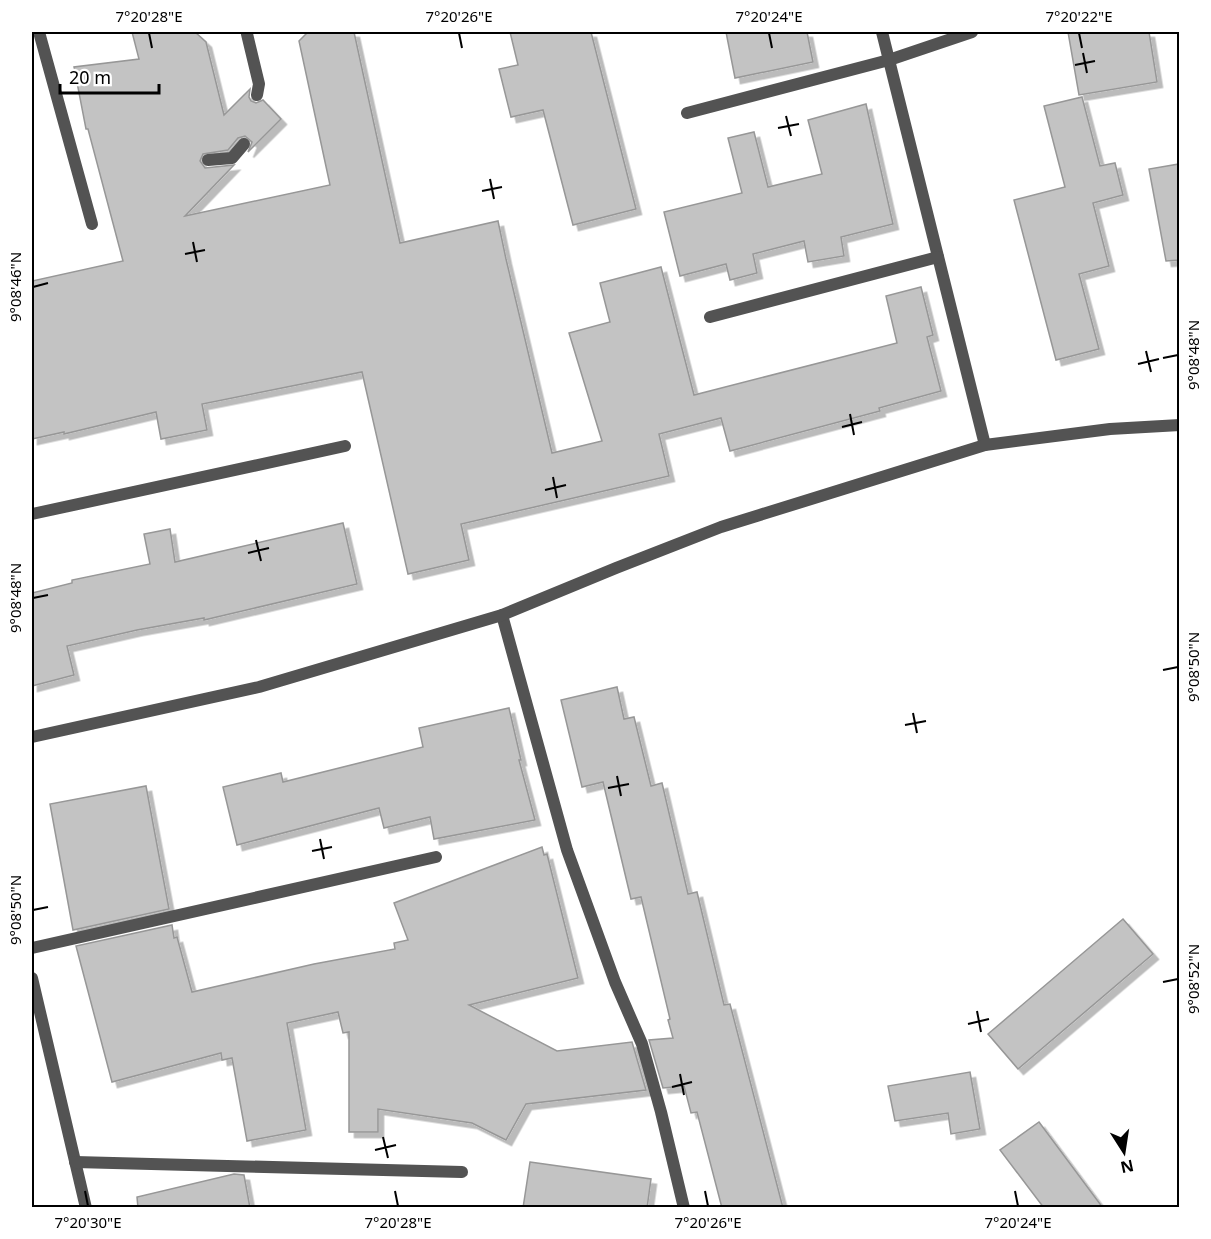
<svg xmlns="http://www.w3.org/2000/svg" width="1211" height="1239" font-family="'Noto Sans',sans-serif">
<defs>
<filter id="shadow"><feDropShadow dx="5.5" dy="5.5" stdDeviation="0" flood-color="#0004"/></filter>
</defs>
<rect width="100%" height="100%" fill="#fff"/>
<!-- building -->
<g fill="#c3c3c3" stroke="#979797" stroke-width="1.5" filter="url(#shadow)">
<path d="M 132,32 L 195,32 L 206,42 L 224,115 L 250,89 L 249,97 L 251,101 L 256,103 L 263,100 L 281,119 L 248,152 L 252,142 L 245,136 L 238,138 L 228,150 L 203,154 L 200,161 L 205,168 L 234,165 L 185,216 L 330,185 L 299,41 L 308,32 L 354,32 L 400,243 L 498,221 L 506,259 L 552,453 L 602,441 L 569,333 L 610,322 L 600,283 L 661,267 L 694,395 L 897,343 L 886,296 L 921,287 L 933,335 L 927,337 L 941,391 L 879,408 L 880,411 L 730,451 L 721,418 L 659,434 L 669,476 L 461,524 L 469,560 L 408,574 L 362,372 L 202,404 L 207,430 L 161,439 L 156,412 L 64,434 L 64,432 L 32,439 L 32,281 L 123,261 L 88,129 L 86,129 L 74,67 L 139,59 Z"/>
<path d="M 510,32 L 591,32 L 636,209 L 573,225 L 543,110 L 511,117 L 499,69 L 518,65 Z"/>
<path d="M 726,32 L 807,32 L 813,62 L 735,78 Z"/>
<path d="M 1068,32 L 1149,32 L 1157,82 L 1079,95 Z"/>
<path d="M 1082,97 L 1100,166 L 1115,163 L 1123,195 L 1093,203 L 1109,266 L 1079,274 L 1099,349 L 1056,360 L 1014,200 L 1065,187 L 1044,106 Z"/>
<path d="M 866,104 L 893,224 L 841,237 L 844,256 L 808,262 L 804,241 L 753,254 L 757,273 L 730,280 L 726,264 L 680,276 L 664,212 L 742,193 L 728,138 L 754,132 L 768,187 L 822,174 L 808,120 Z"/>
<path d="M 1179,164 L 1179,260 L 1166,261 L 1149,169 Z"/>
<path d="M 343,523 L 357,584 L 204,620 L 204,618 L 137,630 L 67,646 L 74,675 L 32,686 L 32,593 L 72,583 L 72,580 L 150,564 L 144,534 L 170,529 L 175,562 Z"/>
<path d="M 617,687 L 624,719 L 634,717 L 651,786 L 662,783 L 688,894 L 697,892 L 724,1005 L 730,1004 L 783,1208 L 722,1208 L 697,1112 L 691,1113 L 684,1086 L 663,1088 L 649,1040 L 673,1038 L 668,1020 L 670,1019 L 641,897 L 631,899 L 603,782 L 582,787 L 561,700 Z"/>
<path d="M 509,708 L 521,760 L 519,760 L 535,820 L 434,839 L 430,817 L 384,828 L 379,808 L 237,845 L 223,787 L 281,773 L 283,782 L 423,747 L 419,728 Z"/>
<path d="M 146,786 L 169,909 L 73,930 L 50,804 Z"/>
<path d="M 542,847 L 544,855 L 547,854 L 578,978 L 469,1005 L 557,1051 L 632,1042 L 646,1090 L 526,1104 L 506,1140 L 472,1123 L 378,1109 L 378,1132 L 349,1132 L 349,1032 L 343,1033 L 338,1012 L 287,1023 L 306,1130 L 247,1141 L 232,1058 L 222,1060 L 221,1053 L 112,1082 L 76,946 L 172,925 L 174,938 L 177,937 L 192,992 L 314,964 L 395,949 L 394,943 L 408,940 L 394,903 Z"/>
<path d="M 1123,919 L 1153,954 L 1018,1069 L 988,1034 Z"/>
<path d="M 970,1072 L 980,1129 L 951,1134 L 948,1113 L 895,1121 L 888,1086 Z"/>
<path d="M 1039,1122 L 1103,1208 L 1044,1208 L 1000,1150 Z"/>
<path d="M 530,1162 L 651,1179 L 647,1208 L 523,1208 Z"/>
<path d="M 234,1174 L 244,1175 L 250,1208 L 138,1208 L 137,1197 Z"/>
</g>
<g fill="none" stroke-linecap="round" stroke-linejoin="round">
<!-- service -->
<g stroke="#535353" stroke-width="12">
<path d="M 39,32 L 92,224"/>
<path d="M 247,34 L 259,84 L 257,95"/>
<path d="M 208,160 L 232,158 L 244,144"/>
</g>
<!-- minor -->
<g stroke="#535353" stroke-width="12">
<path d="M 882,32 L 985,445"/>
<path d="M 687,113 L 889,60 L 972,32"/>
<path d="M 710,317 L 938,257"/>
<path d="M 32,514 L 345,446"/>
<path d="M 502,615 L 567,850 L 615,982 L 642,1044 L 661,1112 L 684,1208"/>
<path d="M 32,737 L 259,687 L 502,615 L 616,568 L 721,527 L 985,445 L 1110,429 L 1180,425"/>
<path d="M 32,948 L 436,857"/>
<path d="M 32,978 L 86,1208"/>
<path d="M 75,1162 L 462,1172"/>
</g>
</g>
<!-- ticks -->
<path fill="none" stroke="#000" stroke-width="2" d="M 149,33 L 152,48M 459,33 L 462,48M 769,33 L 772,48M 1079,33 L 1082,48M 1083,53 L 1087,73M 1075,65 L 1095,61M 786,116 L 791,136M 778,128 L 799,124M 490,179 L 494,199M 482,191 L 502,187M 193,242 L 197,262M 185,254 L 205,250M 33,287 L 48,283M 1146,351 L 1151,372M 1163,358 L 1178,355M 1138,364 L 1159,359M 850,414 L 854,435M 842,427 L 862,422M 553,477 L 557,498M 545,490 L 566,485M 256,540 L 261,561M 248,553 L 269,548M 33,598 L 48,595M 1163,670 L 1178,667M 913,713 L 917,733M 905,725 L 926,721M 617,776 L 621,796M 608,788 L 629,784M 320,839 L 324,859M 312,851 L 332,847M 33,910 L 48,907M 1163,982 L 1178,979M 977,1011 L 981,1032M 968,1024 L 989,1019M 680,1074 L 684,1095M 672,1087 L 692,1082M 383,1137 L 388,1158M 375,1150 L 396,1145M 85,1191 L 88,1206M 395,1191 L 398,1206M 705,1191 L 708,1206M 1015,1191 L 1018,1206"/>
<!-- border -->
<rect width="1211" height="1239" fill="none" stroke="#ffffff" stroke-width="66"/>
<!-- north arrow -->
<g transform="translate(1124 1152) rotate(168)" stroke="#ffffff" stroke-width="4.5" paint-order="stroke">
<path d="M0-4.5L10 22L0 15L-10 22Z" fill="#000000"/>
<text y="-9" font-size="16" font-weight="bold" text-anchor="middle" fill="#000000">N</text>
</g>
<!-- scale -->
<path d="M60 84v9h99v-9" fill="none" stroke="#000000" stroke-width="3"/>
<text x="69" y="84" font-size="18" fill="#000000" stroke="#ffffff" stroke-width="4.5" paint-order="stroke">20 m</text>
<rect x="33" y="33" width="1145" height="1173" fill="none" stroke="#000" stroke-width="2"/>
<g font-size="15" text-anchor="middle" fill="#000">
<text x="149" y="22">7°20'28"E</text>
<text x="459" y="22">7°20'26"E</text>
<text x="769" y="22">7°20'24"E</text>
<text x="1079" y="22">7°20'22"E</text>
<text transform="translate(16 287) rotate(-90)" y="5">9°08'46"N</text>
<text transform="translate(1194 355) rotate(-90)" y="5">9°08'48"N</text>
<text transform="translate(16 598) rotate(-90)" y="5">9°08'48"N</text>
<text transform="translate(1194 667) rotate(-90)" y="5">9°08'50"N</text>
<text transform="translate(16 910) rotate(-90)" y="5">9°08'50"N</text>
<text transform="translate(1194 979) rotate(-90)" y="5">9°08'52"N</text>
<text x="88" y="1228">7°20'30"E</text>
<text x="398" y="1228">7°20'28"E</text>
<text x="708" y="1228">7°20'26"E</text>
<text x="1018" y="1228">7°20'24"E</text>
</g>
</svg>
